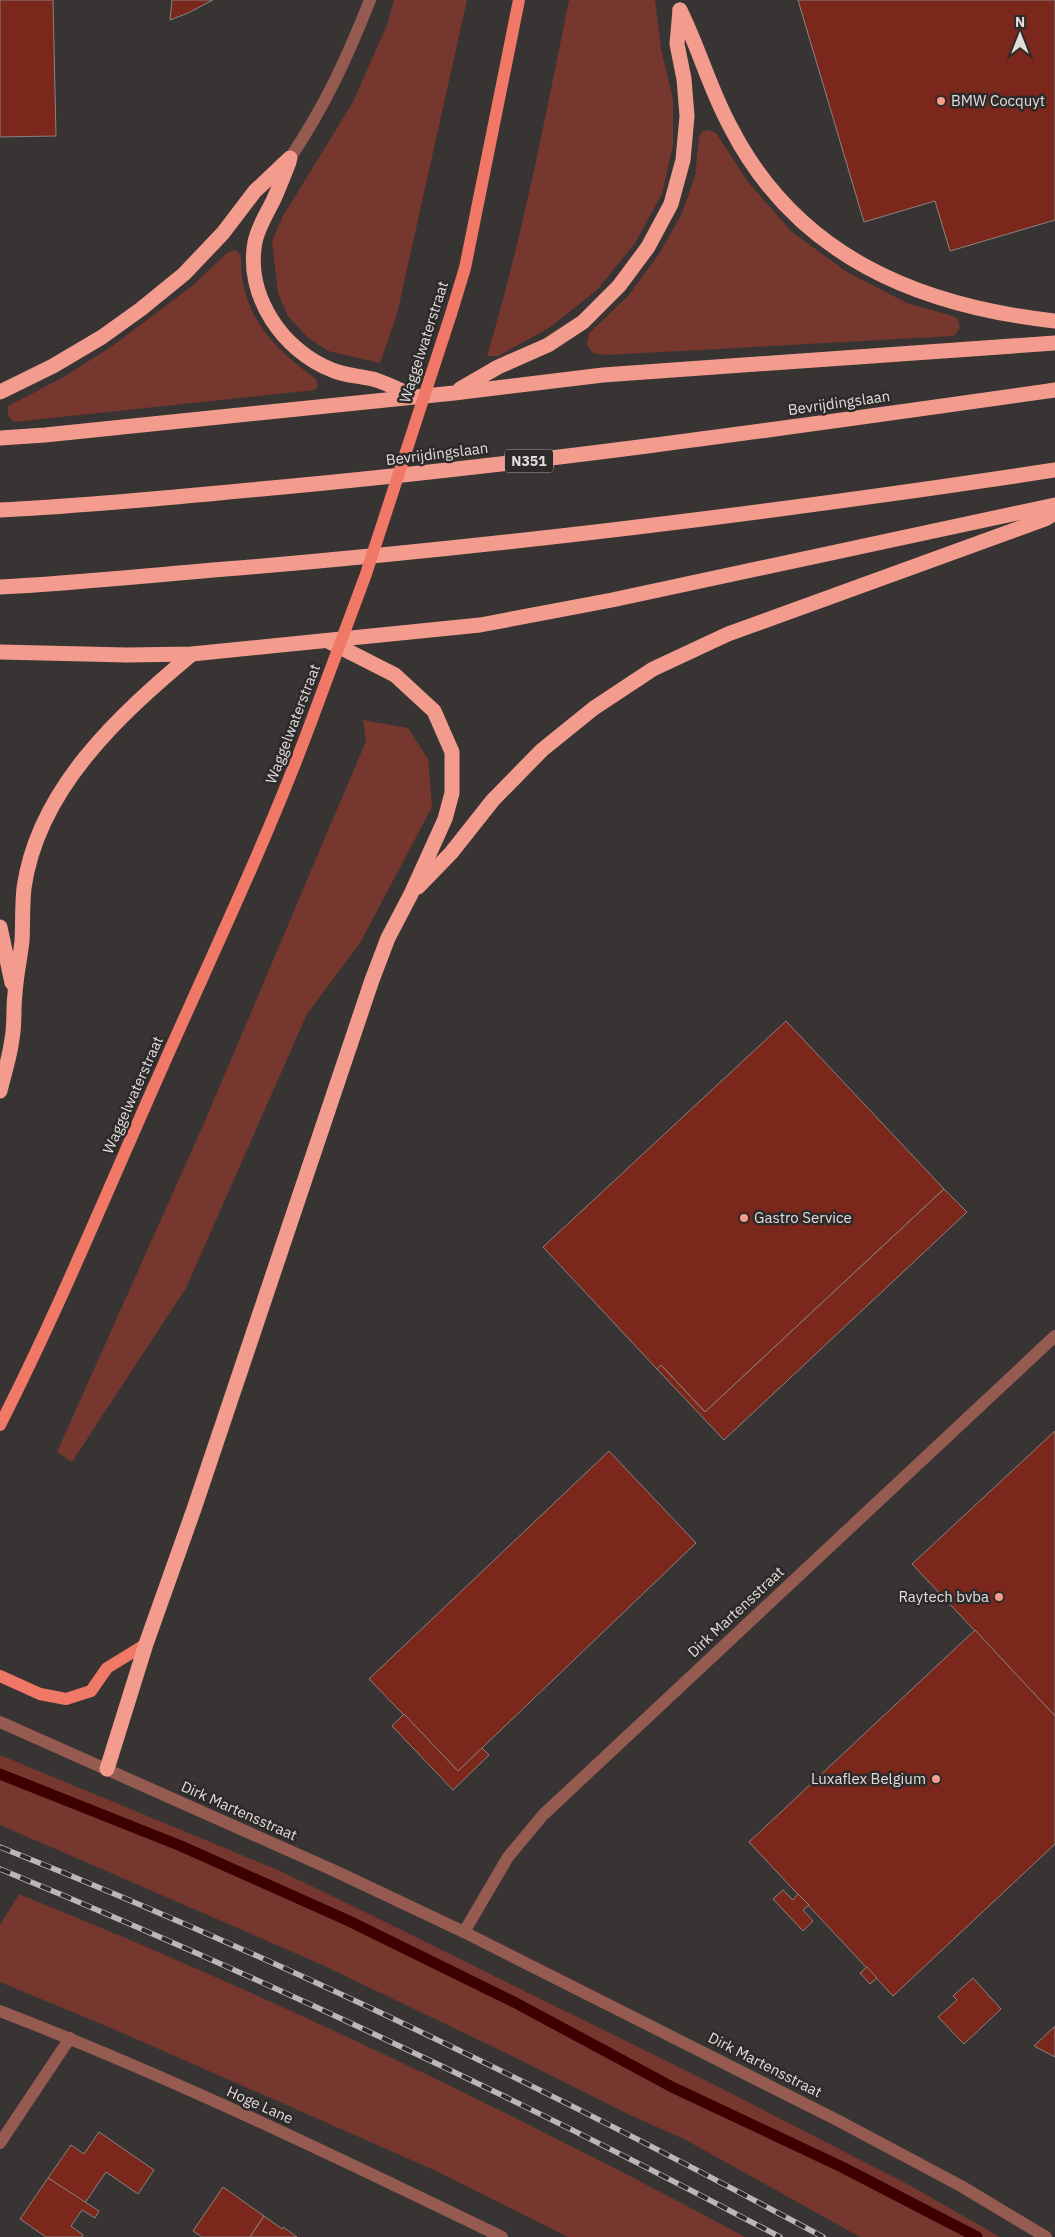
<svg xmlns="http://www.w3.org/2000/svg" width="1055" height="2237" font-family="'IBM Plex Sans',sans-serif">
<rect width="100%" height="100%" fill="#383434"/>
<!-- green -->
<g fill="#75372e">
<path d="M 394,0 L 467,0 L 397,314 L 380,363 L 328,351 L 307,337 L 288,316 L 278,293 L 272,241 L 283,216 L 353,102 L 387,25 Z"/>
<path d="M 569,0 L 655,0 L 661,49 L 673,99 L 673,145 L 662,194 L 635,243 L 597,290 L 549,328 L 498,356 L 487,356 C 522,239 545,119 569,0 Z"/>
<path d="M 709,130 L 716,133 L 748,182 L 792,232 L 847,272 L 907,303 L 956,317 C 961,326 961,330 953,336 L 607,355 L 593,353 L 587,345 L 589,333 L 628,296 L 659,254 L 681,215 L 695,177 L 699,136 L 703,131 Z"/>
<path d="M 235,250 L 241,255 C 239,313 272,347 316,379 L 318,385 L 315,390 L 14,422 L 8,416 L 8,406 L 60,379 L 111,347 L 192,286 L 227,253 Z"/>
<path d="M 363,720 L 408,728 L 428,759 L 432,807 L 360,943 L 307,1014 L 186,1288 L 72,1462 L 57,1452 L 205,1121 L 366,741 Z"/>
<path d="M 0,1755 L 278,1870 L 361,1910 L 709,2082 L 911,2186 L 1000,2237 L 860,2237 L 686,2140 L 630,2115 L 506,2053 L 318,1963 L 0,1825 Z"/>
<path d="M 19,1894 C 267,1994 509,2110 745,2237 L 568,2237 L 434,2170 L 111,2028 L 0,1982 L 0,1925 Z"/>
</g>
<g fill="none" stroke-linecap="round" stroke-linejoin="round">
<!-- stream -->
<path stroke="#3c0000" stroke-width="11" d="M 0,1774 L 181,1846 L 349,1921 L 514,2002 L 672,2087 L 842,2167 L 977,2237"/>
</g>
<!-- building -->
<g fill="#7b271c" stroke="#888382">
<path d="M 0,0 L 53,0 L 56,136 L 0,137 Z"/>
<path d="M 172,0 L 213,0 L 188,13 L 170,20 Z"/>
<path d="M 798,0 L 1055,0 L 1055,220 L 950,251 L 935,201 L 864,222 Z"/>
<path d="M 786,1021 L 944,1189 L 705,1412 L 661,1365 L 657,1369 L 543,1247 Z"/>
<path d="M 944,1189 L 967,1212 L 724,1440 L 657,1369 L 661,1365 L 705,1412 Z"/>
<path d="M 1055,1431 L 1055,1716 L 912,1564 Z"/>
<path d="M 609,1451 L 696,1543 L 458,1771 L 369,1679 Z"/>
<path d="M 975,1630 L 1055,1716 L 1055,1844 L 893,1996 L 749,1842 Z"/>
<path d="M 404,1714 L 458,1771 L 482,1748 L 489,1755 L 453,1790 L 392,1726 Z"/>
<path d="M 783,1890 L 793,1900 L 798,1894 L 809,1905 L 803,1910 L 813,1921 L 803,1931 L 773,1899 Z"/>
<path d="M 867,1967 L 877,1978 L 870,1984 L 860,1973 Z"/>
<path d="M 973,1978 L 1001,2009 L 964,2044 L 938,2017 L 957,2000 L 953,1996 Z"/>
<path d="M 1055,2026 L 1055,2057 L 1034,2046 Z"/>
<path d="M 99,2132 L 154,2170 L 138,2194 L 106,2172 L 85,2203 L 48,2178 L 71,2145 L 84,2154 Z"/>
<path d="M 48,2178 L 99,2211 L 95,2218 L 82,2210 L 71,2226 L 83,2235 L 82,2237 L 46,2237 L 20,2219 Z"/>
<path d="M 223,2187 L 264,2216 L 250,2237 L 202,2237 L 193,2231 Z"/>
<path d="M 264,2216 L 282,2229 L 283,2227 L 297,2237 L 250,2237 Z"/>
</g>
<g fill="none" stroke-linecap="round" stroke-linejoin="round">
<!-- minor -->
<g stroke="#955a50" stroke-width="12">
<path d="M 290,158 C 325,106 347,58 370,0"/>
<path d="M 0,1722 L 335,1871 L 464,1932 L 837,2120 L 961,2186 L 1046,2237"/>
<path d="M 464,1932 L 508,1857 L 543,1815 L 1055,1336"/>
<path d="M 0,2011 C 171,2077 337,2157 502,2237"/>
<path d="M 0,2143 L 70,2038"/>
</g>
<!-- major -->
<g stroke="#f17866" stroke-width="12">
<path d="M 451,314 L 465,268 L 519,0"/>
<path d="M 0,1425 C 58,1311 106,1194 158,1077 C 210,959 266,843 311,722"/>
<path d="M 0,1676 L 40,1694 L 66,1699 L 91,1691 L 107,1668 L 146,1644"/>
</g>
<!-- highway -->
<g stroke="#f39c8d" stroke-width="15">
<path d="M 680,10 C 699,48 710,90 731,128 C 797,256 918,306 1055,321"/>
<path d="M 289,162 C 284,175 279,188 273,201 C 266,215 258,227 255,242 C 245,296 283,351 332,370 C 346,376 362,376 376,380 C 388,384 400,390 411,395"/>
<path d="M 460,389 L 498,367 L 548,345 L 583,322 L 619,286 L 648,247 L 671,204 L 683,160 L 687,116 L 684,79 L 677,44 L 680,10"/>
<path d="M 0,392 L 53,366 L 102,337 L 141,309 L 184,274 L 223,233 L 255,191 L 290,158"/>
<path d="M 0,438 L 45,435 L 454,393 L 603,375 L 1055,343"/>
<path d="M 0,510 C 84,506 167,498 250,490 C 520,466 787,428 1055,390"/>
<path d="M 0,587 C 80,583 160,574 239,568 C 512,545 784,511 1055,470"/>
<path d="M 0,652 L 127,655 L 192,654 L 480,625 L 612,600 L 1055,505"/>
<path d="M 418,887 L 451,853 L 493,800 L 542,750 L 594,708 L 653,669 L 728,634 L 1045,519 L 1055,513"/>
<path d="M 0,927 L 12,983"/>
<path d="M 0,1091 C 4,1074 10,1056 12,1039 C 15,1024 13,1009 15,994 C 16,976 20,959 22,941 C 23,924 22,906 24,888 C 38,789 119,715 192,654"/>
<path d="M 107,1769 L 146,1644 L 194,1509 L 372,980 L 388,938 L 411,894 L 445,819 L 452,793 L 452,752 L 434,711 L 395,675 L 328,641"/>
</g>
<!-- rail casing -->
<g stroke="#bbb7b7" stroke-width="5.5">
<g id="rail">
<path d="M 0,1847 C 282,1959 556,2093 823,2237"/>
<path d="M 0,1869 C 266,1979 526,2102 780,2237"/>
</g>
</g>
<!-- rail -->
<use href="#rail" stroke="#2e2a2a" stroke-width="4" stroke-dasharray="11" stroke-linecap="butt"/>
<!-- major-bridge -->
<path stroke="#f17866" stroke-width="12" d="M 311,722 L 366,574 L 451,314"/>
</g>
<!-- markers -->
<g fill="#f59d8e" stroke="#2e2a2a" stroke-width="2">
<circle cx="941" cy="101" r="5"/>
<circle cx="744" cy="1218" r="5"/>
<circle cx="999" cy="1597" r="5"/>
<circle cx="936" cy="1779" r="5"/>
</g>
<g text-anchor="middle" stroke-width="5" stroke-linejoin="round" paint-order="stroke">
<!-- shield labels -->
<rect fill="#2e2a2a" stroke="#aba7a7" stroke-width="1" x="505" y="449.5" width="48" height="23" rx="4"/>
<g font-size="14" font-weight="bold" fill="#e0dddd">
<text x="529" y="466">N351</text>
</g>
<!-- poi labels -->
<g font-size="15" fill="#e0dddd" stroke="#2e2a2a" text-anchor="start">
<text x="951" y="106">BMW Cocquyt</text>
<text x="754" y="1223">Gastro Service</text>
<text x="989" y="1602" text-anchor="end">Raytech bvba</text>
<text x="926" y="1784" text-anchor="end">Luxaflex Belgium</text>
</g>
<!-- street labels -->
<g font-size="15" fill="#e0dddd" stroke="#2e2a2a">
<text transform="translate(424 342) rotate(-72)" y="5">Waggelwaterstraat</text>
<text transform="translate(839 403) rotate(-8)" y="5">Bevrijdingslaan</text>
<text transform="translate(437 454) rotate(-7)" y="5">Bevrijdingslaan</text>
<text transform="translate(293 724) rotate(-69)" y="5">Waggelwaterstraat</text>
<text transform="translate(133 1095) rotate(-66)" y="5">Waggelwaterstraat</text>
<text transform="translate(736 1612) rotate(-43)" y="5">Dirk Martensstraat</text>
<text transform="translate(239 1811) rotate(24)" y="5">Dirk Martensstraat</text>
<text transform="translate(765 2065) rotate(27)" y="5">Dirk Martensstraat</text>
<text transform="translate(260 2105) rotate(24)" y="5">Hoge Lane</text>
</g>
</g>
<!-- north arrow -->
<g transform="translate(1020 35)" stroke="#2e2a2a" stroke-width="4" paint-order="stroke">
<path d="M0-4L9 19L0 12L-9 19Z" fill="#e0dddd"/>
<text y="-8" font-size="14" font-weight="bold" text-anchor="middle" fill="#e0dddd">N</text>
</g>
</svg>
